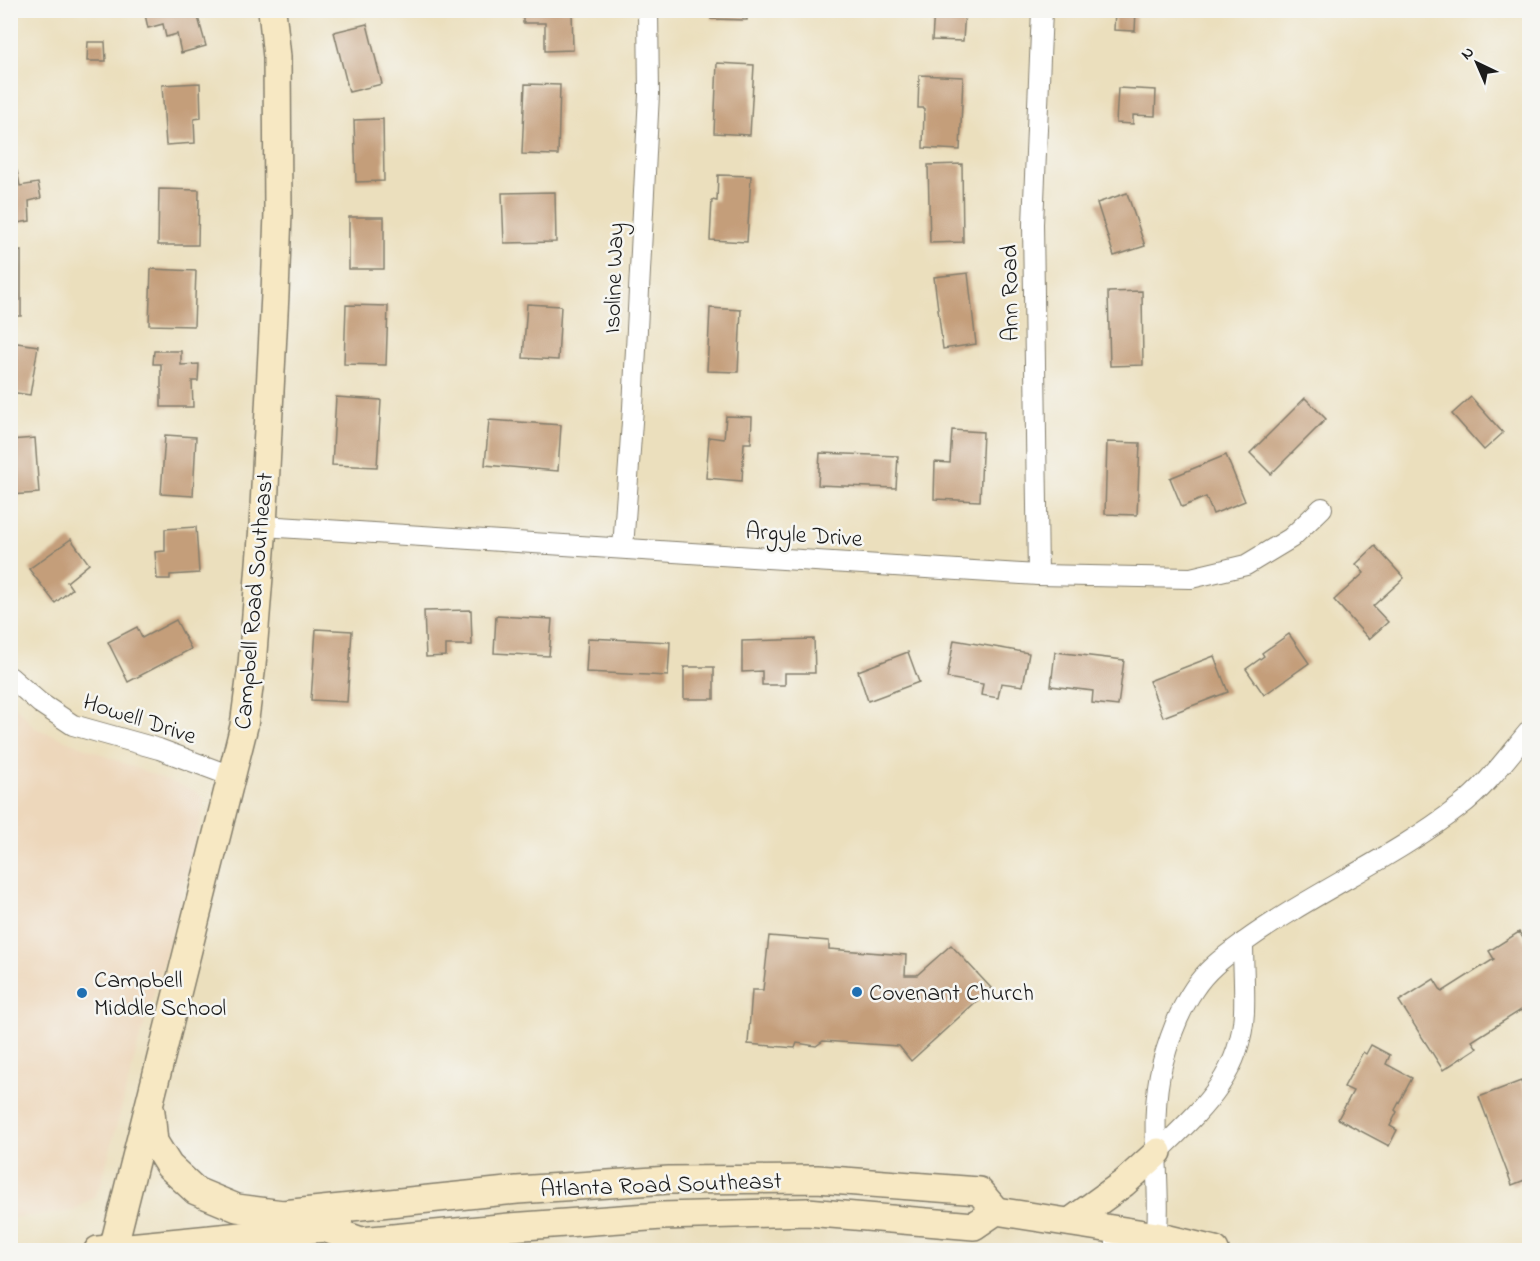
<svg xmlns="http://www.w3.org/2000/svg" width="1540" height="1261" font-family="'Indie Flower',sans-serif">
<rect width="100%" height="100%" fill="#f6f6f2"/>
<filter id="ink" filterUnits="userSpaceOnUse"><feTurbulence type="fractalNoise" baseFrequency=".0167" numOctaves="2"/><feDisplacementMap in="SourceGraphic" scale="12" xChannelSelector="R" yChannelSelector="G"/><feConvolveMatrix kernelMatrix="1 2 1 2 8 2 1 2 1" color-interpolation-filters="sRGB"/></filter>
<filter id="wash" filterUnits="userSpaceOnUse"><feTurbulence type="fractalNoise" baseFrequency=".008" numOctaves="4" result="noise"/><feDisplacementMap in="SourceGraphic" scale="24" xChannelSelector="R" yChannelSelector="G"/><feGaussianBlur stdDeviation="1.35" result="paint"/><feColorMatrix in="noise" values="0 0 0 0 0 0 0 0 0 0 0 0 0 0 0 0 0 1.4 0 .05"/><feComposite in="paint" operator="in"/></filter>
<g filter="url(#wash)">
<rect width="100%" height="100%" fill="#ebdfbd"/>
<!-- built -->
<path fill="#edd7bb" d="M 11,701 L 35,728 L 197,792 L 203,798 L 203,809 L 170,942 L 138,1045 L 101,1184 L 94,1197 L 73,1211 L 11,1218 Z"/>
<g id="blocks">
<!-- building -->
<g fill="#c49e7a">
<path d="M 144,10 L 196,10 L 206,46 L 181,53 L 177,34 L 166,37 L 163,24 L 148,28 Z"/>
<path d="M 523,10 L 572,10 L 573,50 L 545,51 L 545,23 L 523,23 Z"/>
<path d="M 712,10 L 747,10 L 747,20 L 711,19 Z"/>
<path d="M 934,10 L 965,10 L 963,41 L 932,40 Z"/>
<path d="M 1115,10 L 1136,10 L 1135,31 L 1114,30 Z"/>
<path d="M 367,24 L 382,84 L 349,92 L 334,32 Z"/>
<path d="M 88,42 L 105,42 L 106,61 L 87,61 Z"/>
<path d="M 717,63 L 754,65 L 750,135 L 714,133 Z"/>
<path d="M 919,75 L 963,77 L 960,150 L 923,148 L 924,108 L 918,108 Z"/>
<path d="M 200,83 L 201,118 L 194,119 L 195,143 L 166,145 L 162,85 Z"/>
<path d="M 525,84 L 560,85 L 558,155 L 522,154 Z"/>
<path d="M 1118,88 L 1156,90 L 1155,116 L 1133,115 L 1133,124 L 1116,123 Z"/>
<path d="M 383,119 L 384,181 L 356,182 L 354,120 Z"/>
<path d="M 962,164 L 963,242 L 930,243 L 928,165 Z"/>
<path d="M 17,171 L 20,186 L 38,183 L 41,198 L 29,201 L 30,221 L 10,224 L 10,172 Z"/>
<path d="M 718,175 L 751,176 L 747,242 L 710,240 L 712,200 L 717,201 Z"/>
<path d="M 159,189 L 199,190 L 198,245 L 158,245 Z"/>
<path d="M 555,192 L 556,242 L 504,243 L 502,193 Z"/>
<path d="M 1127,193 L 1145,246 L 1114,256 L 1097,203 Z"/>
<rect x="349" y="217" width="35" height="52"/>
<path d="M 10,242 L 15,242 L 15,252 L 21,251 L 21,316 L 10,316 Z"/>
<path d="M 151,269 L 196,271 L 194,326 L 149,325 Z"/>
<path d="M 968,273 L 976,344 L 943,349 L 934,277 Z"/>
<path d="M 1142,291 L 1143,365 L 1110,366 L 1108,292 Z"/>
<path d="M 527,304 L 561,306 L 558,360 L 523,358 Z"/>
<path d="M 346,305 L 388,306 L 386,365 L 344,364 Z"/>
<path d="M 710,308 L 741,310 L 738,372 L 707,371 Z"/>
<path d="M 10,342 L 38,346 L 30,395 L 10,392 Z"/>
<path d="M 154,351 L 181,351 L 181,365 L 199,364 L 198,381 L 192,381 L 193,407 L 161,407 L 161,364 L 153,364 Z"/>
<path d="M 336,397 L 381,400 L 377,467 L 332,465 Z"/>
<path d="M 1471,397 L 1503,433 L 1484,450 L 1452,414 Z"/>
<path d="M 1305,398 L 1326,419 L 1271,474 L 1250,453 Z"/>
<path d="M 726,416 L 752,417 L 751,443 L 744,443 L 742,481 L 706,478 L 709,437 L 724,439 Z"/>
<path d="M 489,420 L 561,425 L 558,471 L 485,465 Z"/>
<path d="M 952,430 L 983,432 L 980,501 L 934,499 L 935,462 L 950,463 Z"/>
<path d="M 165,435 L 196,437 L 193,496 L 161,494 Z"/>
<path d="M 35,438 L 39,493 L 10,495 L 10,440 Z"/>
<path d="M 1107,442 L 1140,443 L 1137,515 L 1105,514 Z"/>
<path d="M 820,453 L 898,456 L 896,488 L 818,485 Z"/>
<path d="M 1226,455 L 1245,501 L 1213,514 L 1206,497 L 1182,507 L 1170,478 Z"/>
<path d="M 196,527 L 199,573 L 170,575 L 170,579 L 157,579 L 155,552 L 165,551 L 165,529 Z"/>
<path d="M 71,539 L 89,564 L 67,582 L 72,589 L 55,603 L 29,569 Z"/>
<path d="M 1375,546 L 1404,578 L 1373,606 L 1388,622 L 1369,639 L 1334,600 L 1364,573 L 1356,564 Z"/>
<path d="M 471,610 L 472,645 L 446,645 L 446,656 L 426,657 L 424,611 Z"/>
<path d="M 496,616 L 552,619 L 549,656 L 494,653 Z"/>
<path d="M 176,620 L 191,649 L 128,682 L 108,642 L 137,627 L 142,638 Z"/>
<path d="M 316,629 L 352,631 L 347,702 L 311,700 Z"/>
<path d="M 1289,634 L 1309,663 L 1264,695 L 1246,669 L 1264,656 L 1262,653 Z"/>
<path d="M 588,638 L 670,642 L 668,676 L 586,672 Z"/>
<path d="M 814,639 L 815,673 L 785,673 L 785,685 L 762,685 L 762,671 L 742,672 L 742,641 Z"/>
<path d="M 954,640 L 1029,653 L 1023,686 L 1001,683 L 998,698 L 981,695 L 983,684 L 947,678 Z"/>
<path d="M 908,652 L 919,682 L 868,701 L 858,671 Z"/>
<path d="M 1055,652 L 1124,660 L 1118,706 L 1092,703 L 1093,691 L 1051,686 Z"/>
<path d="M 1214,656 L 1228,692 L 1163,717 L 1149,681 Z"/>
<rect x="684" y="667" width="30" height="32"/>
<path d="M 1519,932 L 1530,948 L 1530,1022 L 1521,1010 L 1472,1041 L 1477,1048 L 1443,1070 L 1399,1001 L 1434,979 L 1442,992 L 1494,959 L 1489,951 Z"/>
<path d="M 769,936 L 829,941 L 829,949 L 906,955 L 905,975 L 917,975 L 951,945 L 991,988 L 911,1061 L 899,1046 L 823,1041 L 816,1046 L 797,1043 L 795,1048 L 748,1044 L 752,990 L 763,990 Z"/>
<path d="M 1371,1045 L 1390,1055 L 1386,1064 L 1412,1078 L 1395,1110 L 1397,1112 L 1390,1126 L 1397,1130 L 1389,1146 L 1338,1119 L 1353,1091 L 1344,1087 L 1363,1052 L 1366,1054 Z"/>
<path d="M 1521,1081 L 1530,1105 L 1530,1178 L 1512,1185 L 1479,1097 Z"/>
</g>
</g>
</g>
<g filter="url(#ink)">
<use href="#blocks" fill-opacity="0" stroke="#847e6c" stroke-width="1.5"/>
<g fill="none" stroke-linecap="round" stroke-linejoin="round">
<!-- street casing -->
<g stroke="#847e6c" stroke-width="22">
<g id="street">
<path d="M 263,526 L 1038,575 L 1191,578 L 1246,565 L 1291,538 L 1322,508"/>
<path d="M 623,548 L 633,408 L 649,94 L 648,10"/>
<path d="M 1038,575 L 1033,224 L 1042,10"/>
<path d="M 10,677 L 40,703 L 73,725 L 159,749 L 231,776"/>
<path d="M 1158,1152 C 1200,1111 1241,1076 1244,1012 C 1245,989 1243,966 1243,943"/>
<path d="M 285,1233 L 288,1250"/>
<path d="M 1115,1250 L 1118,1230"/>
<path d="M 1155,1250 C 1164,1189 1147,1125 1162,1065 C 1169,1039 1179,1011 1194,989 C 1207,969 1224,957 1243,943 C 1312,893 1392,859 1459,807 C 1486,787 1508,756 1530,730"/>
</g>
</g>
<!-- secondary casing -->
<g stroke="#847e6c" stroke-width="30">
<g id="secondary">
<path d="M 151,1112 L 154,1142 L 169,1166 L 196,1191 L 237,1208 L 283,1214 L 517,1190 L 669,1180 L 817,1179 L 979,1191 L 996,1211"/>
<path d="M 1070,1222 L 1124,1183 L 1158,1152"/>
<path d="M 324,1228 L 361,1241 L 510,1227 L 662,1216 L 807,1212 L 974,1226 L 996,1211 L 1157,1236 L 1215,1250"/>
<path d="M 113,1249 L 244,726 L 252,665 L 263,526 L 275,294 L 278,213 L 277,57 L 272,10"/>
<path d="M 98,1250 L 324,1228 L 339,1219"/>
</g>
</g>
<!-- street -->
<use href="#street" stroke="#fff" stroke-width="20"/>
<!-- secondary -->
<use href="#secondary" stroke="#f7e8c3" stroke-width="27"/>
</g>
</g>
<!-- markers -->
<g fill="#1f6fb2" stroke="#f6f6f2" stroke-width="2">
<circle cx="857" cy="992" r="6"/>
<circle cx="82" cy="993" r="6"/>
</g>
<g text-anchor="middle" stroke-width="5" stroke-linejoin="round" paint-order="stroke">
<!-- street labels -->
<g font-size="24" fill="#1c1c1c" stroke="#f6f6f2">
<text transform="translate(613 278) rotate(-88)" y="8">Isoline Way</text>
<text transform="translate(1009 293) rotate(-91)" y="8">Ann Road</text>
<text transform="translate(804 534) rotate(4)" y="8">Argyle Drive</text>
<text transform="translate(253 601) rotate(-85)" y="8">Campbell Road Southeast</text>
<text transform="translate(140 718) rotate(18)" y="8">Howell Drive</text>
<text transform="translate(661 1184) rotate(-2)" y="8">Atlanta Road Southeast</text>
</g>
<!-- poi labels -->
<g font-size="24" fill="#1c1c1c" stroke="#f6f6f2" text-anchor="start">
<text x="94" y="987">Campbell<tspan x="94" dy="28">Middle School</tspan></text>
<text x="869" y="1000">Covenant Church</text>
</g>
</g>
<!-- margin -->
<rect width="1540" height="1261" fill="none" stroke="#f6f6f2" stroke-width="36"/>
<!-- north arrow -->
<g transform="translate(1477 63) rotate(316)" stroke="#f6f6f2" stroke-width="4.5" paint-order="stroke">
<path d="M0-4.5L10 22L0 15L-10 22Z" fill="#1c1c1c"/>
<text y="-9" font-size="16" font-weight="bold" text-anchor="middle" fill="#1c1c1c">N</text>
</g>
</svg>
